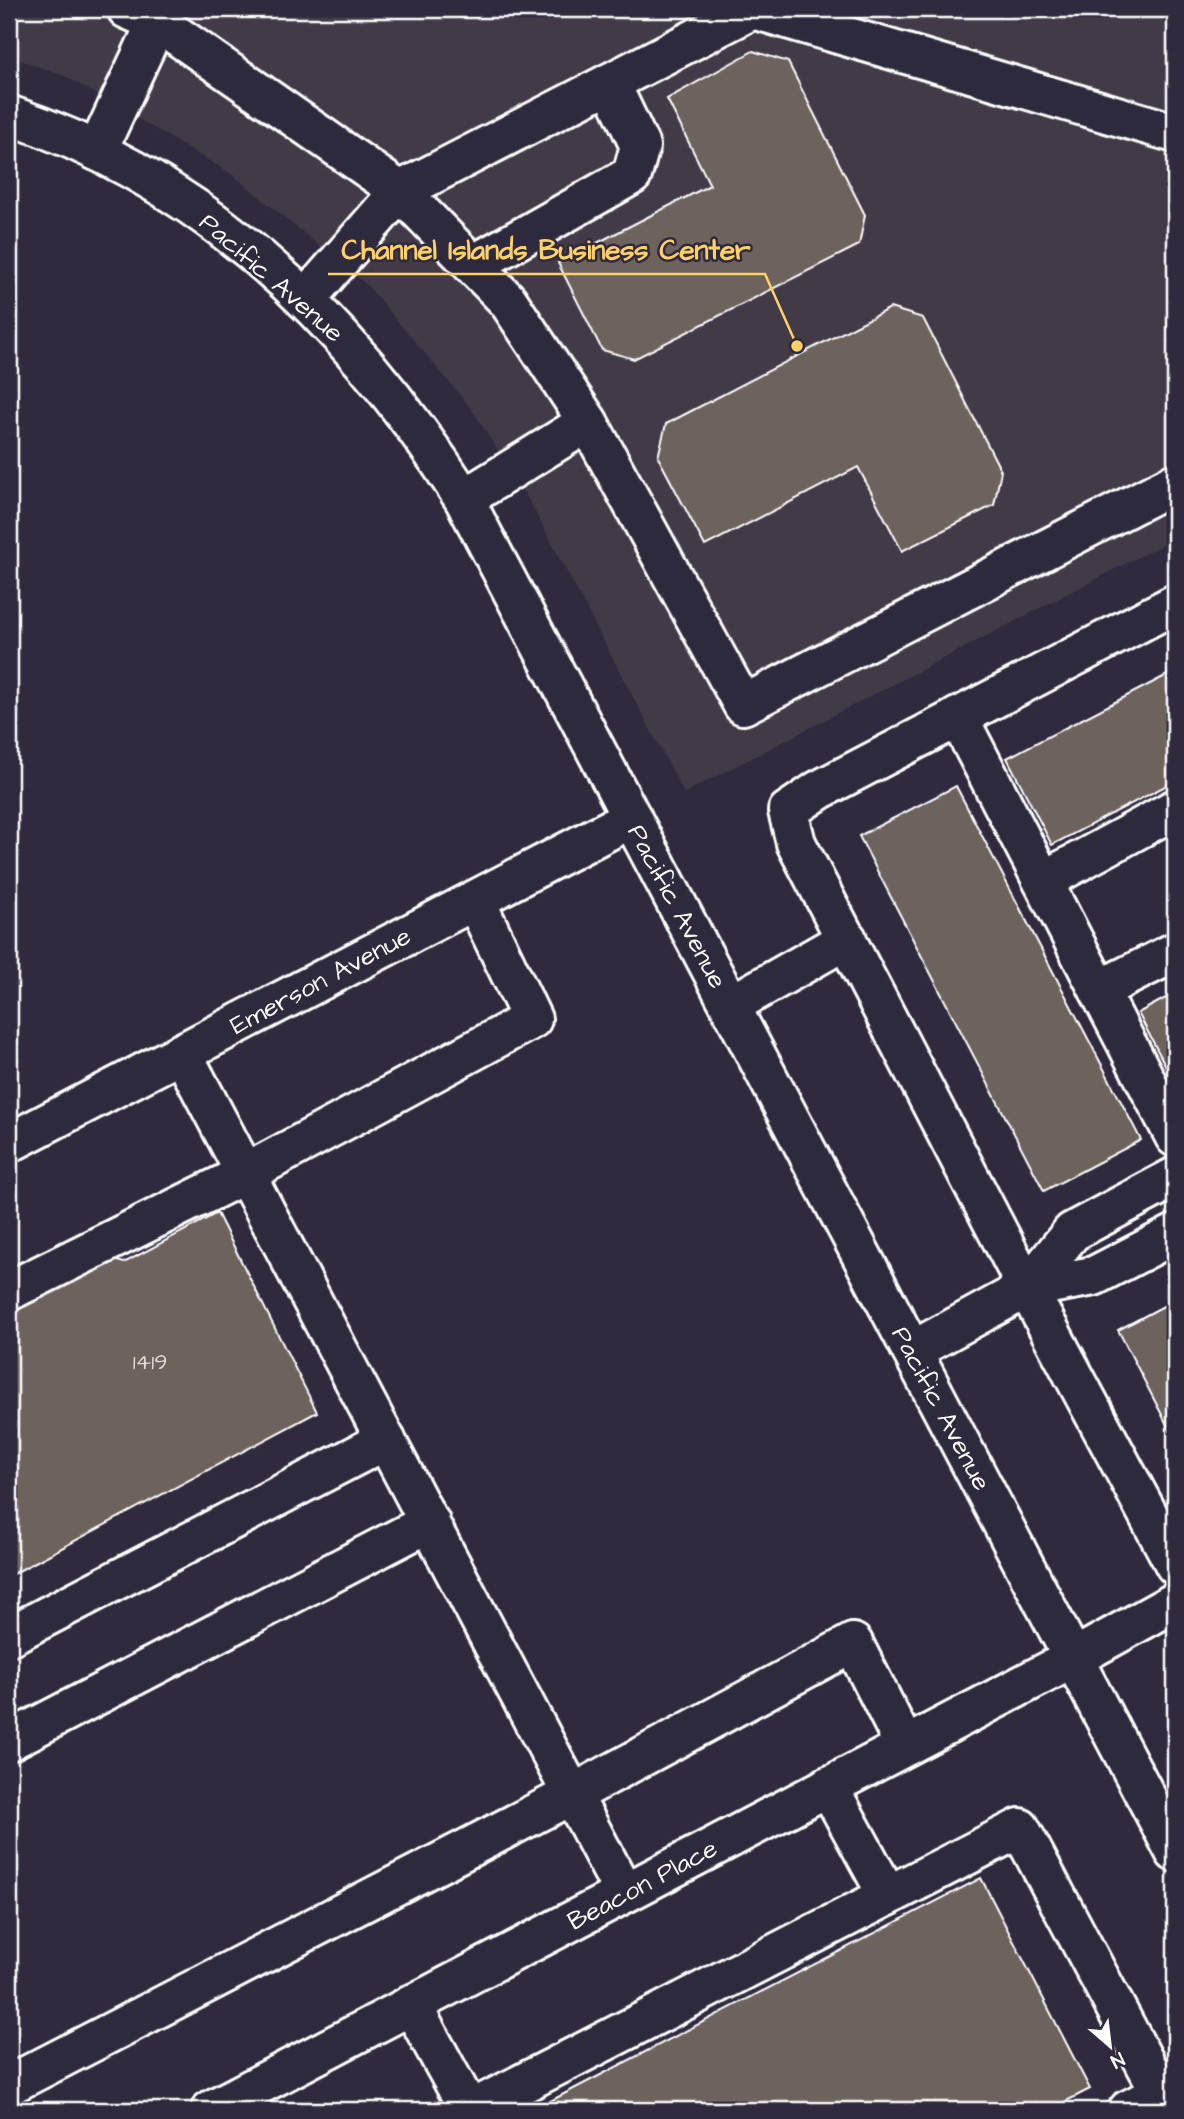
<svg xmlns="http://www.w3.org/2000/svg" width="1184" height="2119" font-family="'Architects Daughter',sans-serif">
<rect width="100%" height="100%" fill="#2f2a3d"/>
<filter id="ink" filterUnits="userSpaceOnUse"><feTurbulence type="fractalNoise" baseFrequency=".0143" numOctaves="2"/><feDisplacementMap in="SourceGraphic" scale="14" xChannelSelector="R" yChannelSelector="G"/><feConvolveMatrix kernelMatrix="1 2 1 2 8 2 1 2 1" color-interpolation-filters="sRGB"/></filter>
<g filter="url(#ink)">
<!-- built -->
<path fill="#423b47" d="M 9,9 L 1175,9 L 1175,538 L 684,793 L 531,504 L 471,408 L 367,285 L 233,175 L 67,77 L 9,56 Z"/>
<!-- building -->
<g fill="#6e625d" stroke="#fff" stroke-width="2">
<path d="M 753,51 L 788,62 L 865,215 L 859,245 L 634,359 L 602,350 L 558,263 L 710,185 L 667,99 Z"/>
<path d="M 890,308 L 923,318 L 1001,471 L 994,505 L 902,551 L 858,467 L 705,546 L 658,457 L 666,424 Z"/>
<path d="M 1175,671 L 1175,781 L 1052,845 L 1007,758 Z"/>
<path d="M 956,786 L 1141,1140 L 1044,1191 L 859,836 Z"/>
<path d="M 1175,993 L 1175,1084 L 1138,1013 Z"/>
<path d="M 217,1213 L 317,1412 L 9,1576 L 9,1310 L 107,1258 L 124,1263 Z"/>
<path d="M 1175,1300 L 1175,1440 L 1118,1330 Z"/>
<path d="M 981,1878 L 1090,2089 L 1049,2110 L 533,2110 Z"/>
</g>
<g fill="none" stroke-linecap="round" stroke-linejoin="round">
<!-- minor casing -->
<g stroke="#fff" stroke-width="44">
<g id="minor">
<path d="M 127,9 L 159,23 L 400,191 L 753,9 L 1175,133"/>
<path d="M 9,115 C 207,181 354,326 464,499 L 1175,1852"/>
<path d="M 97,151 L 163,9"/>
<path d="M 473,265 L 632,175 L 640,146 L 610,83"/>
<path d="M 306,299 L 400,191 L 508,301 L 588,422"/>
<path d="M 464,499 L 588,422 L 743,705 L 1175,483"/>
<path d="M 1175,604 L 819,790 L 788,811 L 796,843 L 1027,1288 L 1175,1565"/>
<path d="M 958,717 L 1175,1137"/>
<path d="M 1043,881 L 1175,809"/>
<path d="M 1099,990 L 1175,952"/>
<path d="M 731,1005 L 847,939"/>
<path d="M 182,1053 L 624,1893"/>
<path d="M 9,1143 L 632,818"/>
<path d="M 1027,1288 L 1072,1232 L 1175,1177"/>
<path d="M 9,1291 L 245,1174 L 532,1019 L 475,900"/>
<path d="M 912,1351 L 1027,1288 L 1094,1276 L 1175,1234"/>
<path d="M 9,1636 L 386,1440"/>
<path d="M 9,1741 L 430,1522"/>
<path d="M 828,1786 L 888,1896"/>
<path d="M 411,2004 L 469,2110"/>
<path d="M 9,2085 L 573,1794 L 853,1643 L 905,1746"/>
<path d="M 211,2110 L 1074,1658 L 1175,1602"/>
<path d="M 471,2110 L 1020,1828 L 1161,2093"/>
<path d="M 1128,2110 L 1175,2086"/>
</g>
</g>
<!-- minor -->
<use href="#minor" stroke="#2f2a3d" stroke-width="38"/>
</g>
</g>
<g text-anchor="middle" stroke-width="5" stroke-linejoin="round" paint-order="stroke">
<!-- number labels -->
<g font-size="23" fill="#dbd8d6">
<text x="150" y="1369">1419</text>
</g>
<!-- street labels -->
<g font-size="26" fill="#fff" stroke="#2f2a3d">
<text transform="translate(272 277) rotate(41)" y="9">Pacific Avenue</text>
<text transform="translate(678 906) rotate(62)" y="9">Pacific Avenue</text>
<text transform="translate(320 980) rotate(-28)" y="9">Emerson Avenue</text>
<text transform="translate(942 1408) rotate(62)" y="9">Pacific Avenue</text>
<text transform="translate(642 1884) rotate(-28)" y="9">Beacon Place</text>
</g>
</g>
<!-- callouts -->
<path fill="none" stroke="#ffd166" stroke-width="2.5" d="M797 346L765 274H328"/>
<circle fill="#ffd166" stroke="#2f2a3d" stroke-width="2.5" cx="797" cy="346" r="7"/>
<g font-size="28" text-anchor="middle" font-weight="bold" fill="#ffd166" stroke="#2f2a3d" stroke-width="5" stroke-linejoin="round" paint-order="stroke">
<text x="546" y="259">Channel Islands Business Center</text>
</g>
<!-- margin -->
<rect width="1184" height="2119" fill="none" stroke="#2f2a3d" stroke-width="35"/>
<rect x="18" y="18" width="1149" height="2084" fill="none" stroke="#fff" stroke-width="2.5" filter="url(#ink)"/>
<!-- north arrow -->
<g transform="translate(1110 2046) rotate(152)" stroke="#2f2a3d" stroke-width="5" paint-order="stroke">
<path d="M0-5L12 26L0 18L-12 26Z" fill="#ffffff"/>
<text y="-10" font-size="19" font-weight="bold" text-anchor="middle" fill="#ffffff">N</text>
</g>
</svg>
